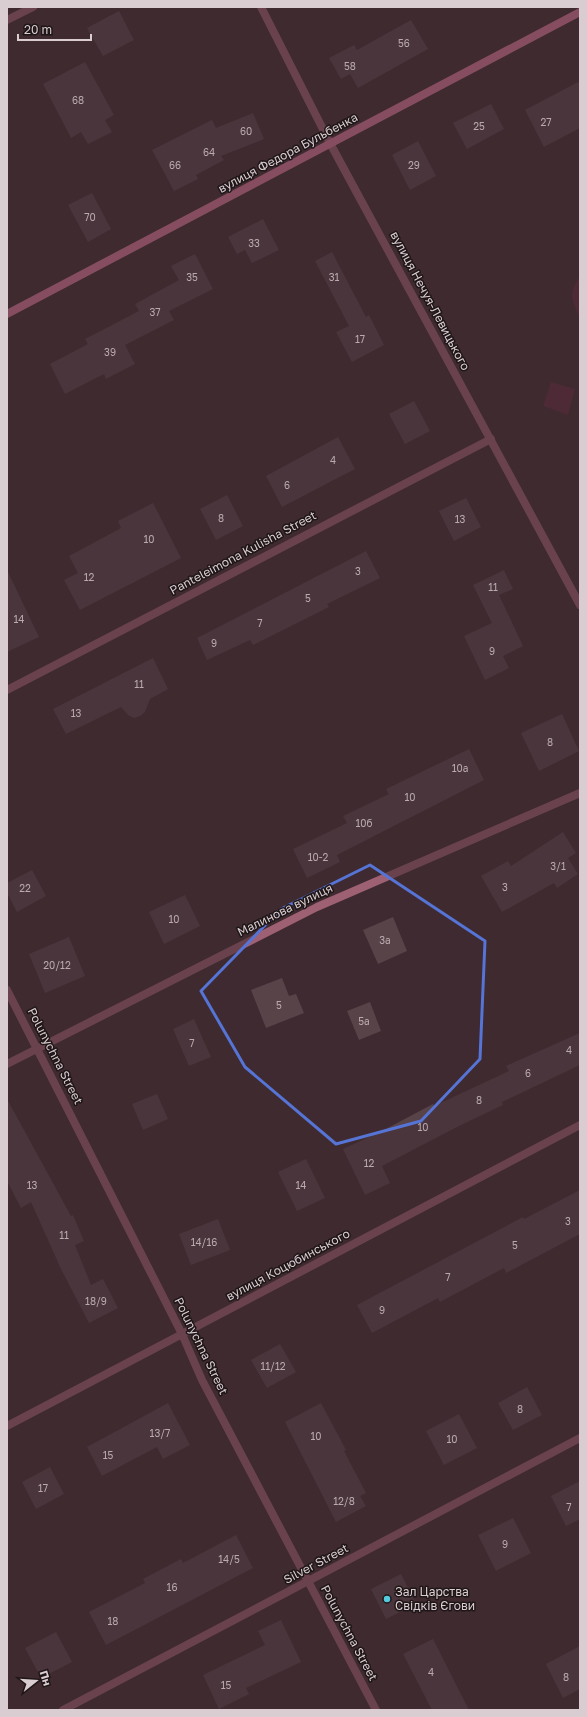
<svg xmlns="http://www.w3.org/2000/svg" width="587" height="1717" font-family="'Golos Text',sans-serif">
<rect width="100%" height="100%" fill="#3e2a30"/>
<!-- green -->
<g fill="#5f2a3c">
<path d="M 580,276 L 580,318 C 571,300 568,293 580,276 Z"/>
<path d="M 551,382 L 575,389 L 568,415 L 543,406 Z"/>
</g>
<!-- building -->
<g fill="#584349">
<path d="M 119,11 L 134,40 L 103,56 L 87,28 Z"/>
<path d="M 411,20 L 428,49 L 358,88 L 350,74 L 341,79 L 329,58 L 354,45 L 357,50 Z"/>
<path d="M 85,62 L 114,115 L 105,120 L 112,132 L 88,144 L 81,132 L 71,138 L 43,84 Z"/>
<path d="M 580,81 L 580,128 L 544,147 L 525,110 Z"/>
<path d="M 491,104 L 504,129 L 467,149 L 453,123 Z"/>
<path d="M 253,113 L 264,139 L 221,156 L 224,160 L 196,175 L 198,179 L 174,191 L 152,150 L 212,120 L 216,128 Z"/>
<path d="M 418,141 L 436,176 L 410,190 L 392,155 Z"/>
<path d="M 92,193 L 111,229 L 88,242 L 68,205 Z"/>
<path d="M 263,219 L 279,250 L 252,263 L 245,250 L 237,254 L 228,237 Z"/>
<path d="M 332,252 L 366,317 L 369,315 L 384,345 L 352,362 L 336,332 L 349,326 L 315,261 Z"/>
<path d="M 195,254 L 213,289 L 169,311 L 174,320 L 125,345 L 135,364 L 106,379 L 104,374 L 65,394 L 50,364 L 88,344 L 85,339 L 139,311 L 135,304 L 179,280 L 171,266 Z"/>
<path d="M 414,401 L 430,431 L 405,444 L 389,414 Z"/>
<path d="M 338,437 L 355,469 L 282,507 L 266,476 Z"/>
<path d="M 227,495 L 243,526 L 216,540 L 200,509 Z"/>
<path d="M 466,498 L 481,527 L 454,541 L 439,511 Z"/>
<path d="M 153,503 L 181,558 L 80,610 L 64,580 L 78,573 L 69,556 L 121,528 L 118,521 Z"/>
<path d="M 366,551 L 380,578 L 327,604 L 329,607 L 253,645 L 250,640 L 207,660 L 197,638 Z"/>
<path d="M 7,570 L 39,637 L 7,652 Z"/>
<path d="M 504,570 L 513,589 L 499,595 L 523,646 L 503,656 L 509,668 L 485,680 L 464,636 L 492,623 L 473,585 Z"/>
<path d="M 153,658 L 168,689 L 150,699 L 145,712 L 140,716 L 134,718 L 128,715 L 121,707 L 66,734 L 53,709 Z"/>
<path d="M 562,714 L 579,751 L 539,771 L 521,733 Z"/>
<path d="M 469,749 L 484,780 L 337,855 L 340,862 L 307,878 L 293,849 L 347,823 L 343,816 L 389,794 L 386,789 Z"/>
<path d="M 563,832 L 576,853 L 568,858 L 578,874 L 557,888 L 554,883 L 502,912 L 481,876 L 508,861 L 511,866 Z"/>
<path d="M 32,870 L 46,896 L 17,912 L 7,893 L 7,883 Z"/>
<path d="M 185,895 L 200,926 L 164,944 L 149,912 Z"/>
<path d="M 393,917 L 407,951 L 378,964 L 363,930 Z"/>
<path d="M 69,937 L 85,976 L 45,993 L 29,954 Z"/>
<path d="M 282,978 L 289,996 L 296,994 L 304,1013 L 266,1028 L 251,990 Z"/>
<path d="M 370,1002 L 381,1031 L 359,1040 L 347,1011 Z"/>
<path d="M 194,1019 L 211,1057 L 189,1066 L 173,1029 Z"/>
<path d="M 580,1033 L 580,1065 L 502,1102 L 503,1105 L 459,1126 L 382,1166 L 390,1183 L 365,1195 L 343,1149 L 382,1131 L 433,1104 L 434,1106 L 509,1071 L 506,1066 Z"/>
<path d="M 157,1094 L 168,1119 L 143,1130 L 132,1104 Z"/>
<path d="M 7,1099 L 71,1216 L 73,1215 L 84,1241 L 75,1245 L 91,1285 L 103,1279 L 118,1308 L 89,1323 L 61,1269 L 31,1202 L 21,1208 L 7,1181 Z"/>
<path d="M 306,1159 L 325,1198 L 297,1211 L 278,1172 Z"/>
<path d="M 580,1190 L 580,1234 L 506,1273 L 504,1268 L 440,1302 L 438,1298 L 372,1333 L 357,1305 L 523,1217 L 524,1219 Z"/>
<path d="M 218,1219 L 230,1250 L 191,1265 L 179,1234 Z"/>
<path d="M 280,1344 L 296,1372 L 267,1388 L 251,1360 Z"/>
<path d="M 527,1387 L 542,1415 L 513,1430 L 498,1403 Z"/>
<path d="M 168,1403 L 190,1445 L 163,1459 L 157,1447 L 102,1476 L 87,1447 Z"/>
<path d="M 321,1403 L 346,1450 L 344,1451 L 366,1493 L 360,1496 L 366,1506 L 336,1522 L 285,1422 Z"/>
<path d="M 459,1414 L 477,1448 L 444,1465 L 426,1431 Z"/>
<path d="M 50,1467 L 64,1494 L 36,1509 L 22,1482 Z"/>
<path d="M 580,1481 L 580,1519 L 566,1526 L 551,1496 Z"/>
<path d="M 513,1518 L 531,1553 L 496,1571 L 478,1535 Z"/>
<path d="M 236,1535 L 253,1568 L 106,1645 L 89,1612 L 145,1583 L 143,1579 L 181,1559 L 183,1563 Z"/>
<path d="M 401,1574 L 416,1604 L 386,1619 L 371,1589 Z"/>
<path d="M 281,1620 L 301,1662 L 246,1688 L 249,1694 L 219,1709 L 203,1675 L 265,1645 L 258,1631 Z"/>
<path d="M 56,1632 L 72,1662 L 41,1678 L 25,1648 Z"/>
<path d="M 433,1639 L 469,1710 L 432,1710 L 403,1654 Z"/>
<path d="M 580,1646 L 580,1689 L 563,1698 L 546,1664 Z"/>
</g>
<g fill="none" stroke-linecap="round" stroke-linejoin="round">
<!-- street -->
<g stroke="#9e6174" stroke-width="8">
<path d="M 261,7 L 331,145 L 580,605"/>
<path d="M 7,20 L 33,7"/>
<path d="M 7,690 L 491,439"/>
<path d="M 7,990 L 182,1334 L 202,1380 L 376,1710"/>
<path d="M 7,1064 L 317,907 L 580,793"/>
<path d="M 7,1426 L 580,1125"/>
<path d="M 63,1710 L 580,1438"/>
</g>
<!-- secondary -->
<path stroke="#dc7999" stroke-width="8" d="M 7,314 L 580,12"/>
</g>
<!-- marked area -->
<path d="M0 0H587V1717H0ZM 370,865 L 485,941 L 480,1059 L 421,1121 L 336,1144 L 245,1067 L 201,991 L 281,909 Z" fill="#3e2a30" fill-opacity=".55" fill-rule="evenodd"/>
<path fill="none" stroke="#5674d6" stroke-width="3" stroke-linejoin="round" d="M 370,865 L 485,941 L 480,1059 L 421,1121 L 336,1144 L 245,1067 L 201,991 L 281,909 Z"/>
<!-- markers -->
<circle fill="#54cade" stroke="#1f1618" stroke-width="1.5" cx="387" cy="1599" r="4"/>
<g text-anchor="middle" stroke-width="3" stroke-linejoin="round" paint-order="stroke">
<!-- number labels -->
<g font-size="10" fill="#baaaaf">
<text x="404" y="47">56</text>
<text x="350" y="70">58</text>
<text x="78" y="104">68</text>
<text x="546" y="126">27</text>
<text x="479" y="130">25</text>
<text x="246" y="135">60</text>
<text x="209" y="156">64</text>
<text x="175" y="169">66</text>
<text x="414" y="169">29</text>
<text x="90" y="221">70</text>
<text x="254" y="247">33</text>
<text x="192" y="281">35</text>
<text x="334" y="281">31</text>
<text x="155" y="316">37</text>
<text x="360" y="343">17</text>
<text x="110" y="356">39</text>
<text x="333" y="464">4</text>
<text x="287" y="489">6</text>
<text x="221" y="522">8</text>
<text x="460" y="523">13</text>
<text x="149" y="543">10</text>
<text x="358" y="575">3</text>
<text x="89" y="581">12</text>
<text x="493" y="591">11</text>
<text x="308" y="602">5</text>
<text x="19" y="623">14</text>
<text x="260" y="627">7</text>
<text x="214" y="647">9</text>
<text x="492" y="655">9</text>
<text x="139" y="688">11</text>
<text x="76" y="717">13</text>
<text x="550" y="746">8</text>
<text x="460" y="772">10а</text>
<text x="410" y="801">10</text>
<text x="364" y="827">10б</text>
<text x="318" y="861">10-2</text>
<text x="558" y="870">3/1</text>
<text x="505" y="891">3</text>
<text x="25" y="892">22</text>
<text x="174" y="923">10</text>
<text x="385" y="944">3а</text>
<text x="57" y="969">20/12</text>
<text x="279" y="1009">5</text>
<text x="364" y="1025">5а</text>
<text x="192" y="1047">7</text>
<text x="569" y="1054">4</text>
<text x="528" y="1077">6</text>
<text x="479" y="1104">8</text>
<text x="423" y="1131">10</text>
<text x="369" y="1167">12</text>
<text x="32" y="1189">13</text>
<text x="301" y="1189">14</text>
<text x="568" y="1225">3</text>
<text x="64" y="1239">11</text>
<text x="204" y="1246">14/16</text>
<text x="515" y="1249">5</text>
<text x="448" y="1281">7</text>
<text x="96" y="1305">18/9</text>
<text x="382" y="1314">9</text>
<text x="273" y="1370">11/12</text>
<text x="520" y="1413">8</text>
<text x="160" y="1437">13/7</text>
<text x="316" y="1440">10</text>
<text x="452" y="1443">10</text>
<text x="108" y="1459">15</text>
<text x="43" y="1492">17</text>
<text x="344" y="1505">12/8</text>
<text x="569" y="1511">7</text>
<text x="505" y="1548">9</text>
<text x="229" y="1563">14/5</text>
<text x="172" y="1591">16</text>
<text x="113" y="1625">18</text>
<text x="431" y="1676">4</text>
<text x="566" y="1681">8</text>
<text x="226" y="1689">15</text>
</g>
<!-- street labels -->
<g font-size="12" fill="#dacdd1" stroke="#1f1618">
<text transform="translate(288 153) rotate(-28)" y="4">вулиця Федора Бульбенка</text>
<text transform="translate(430 301) rotate(62)" y="4">вулиця Нечуя-Левицького</text>
<text transform="translate(243 553) rotate(-28)" y="4">Panteleimona Kulisha Street</text>
<text transform="translate(285 910) rotate(-26)" y="4">Малинова вулиця</text>
<text transform="translate(55 1056) rotate(63)" y="4">Polunychna Street</text>
<text transform="translate(288 1265) rotate(-28)" y="4">вулиця Коцюбинського</text>
<text transform="translate(201 1346) rotate(64)" y="4">Polunychna Street</text>
<text transform="translate(316 1564) rotate(-28)" y="4">Silver Street</text>
<text transform="translate(349 1633) rotate(62)" y="4">Polunychna Street</text>
</g>
<!-- poi labels -->
<g font-size="12" fill="#dacdd1" stroke="#1f1618" text-anchor="start">
<text x="395" y="1596">Зал Царства<tspan x="395" dy="14">Свідків Єгови</tspan></text>
</g>
</g>
<!-- border -->
<rect width="587" height="1717" fill="none" stroke="#dacdd1" stroke-width="16"/>
<!-- north arrow -->
<g transform="translate(36 1681) rotate(73)" stroke="#1f1618" stroke-width="3" paint-order="stroke">
<path d="M0-3L7 15L0 10L-7 15Z" fill="#dacdd1"/>
<text y="-6" font-size="11" font-weight="bold" text-anchor="middle" fill="#dacdd1">Пн</text>
</g>
<!-- scale -->
<path d="M18 34v6h73v-6" fill="none" stroke="#dacdd1" stroke-width="2"/>
<text x="24" y="34" font-size="12" fill="#dacdd1" stroke="#1f1618" stroke-width="3" paint-order="stroke">20 m</text>
</svg>
